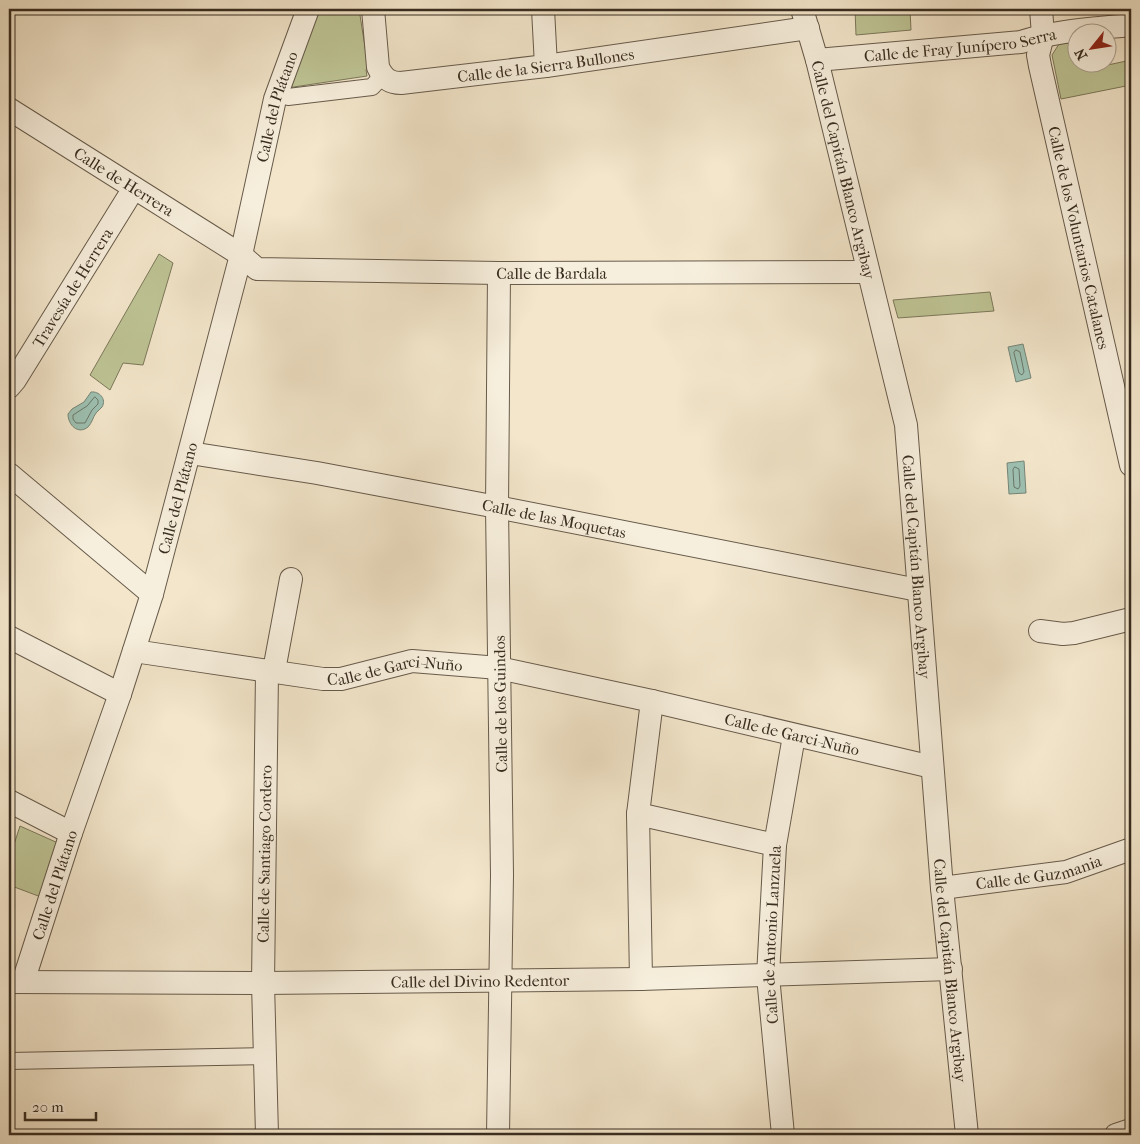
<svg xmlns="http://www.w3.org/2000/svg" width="1140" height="1144" font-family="'IM FELL French Canon',serif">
<rect width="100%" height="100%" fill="#f3e6cb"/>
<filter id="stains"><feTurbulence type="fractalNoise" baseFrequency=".004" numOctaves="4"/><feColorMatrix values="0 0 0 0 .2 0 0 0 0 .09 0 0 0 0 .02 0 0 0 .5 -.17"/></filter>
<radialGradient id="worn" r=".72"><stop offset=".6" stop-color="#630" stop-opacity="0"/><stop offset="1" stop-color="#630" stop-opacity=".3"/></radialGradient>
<!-- green -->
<g fill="#bec495" stroke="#7b785a">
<path d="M 319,9 L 359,9 L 368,66 L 366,70 L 367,76 L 287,88 Z"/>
<path d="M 855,9 L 910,9 L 911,30 L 856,35 Z"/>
<path d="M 1077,42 L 1078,62 L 1102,63 L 1103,66 L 1131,60 L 1131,85 L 1061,99 L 1052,55 L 1059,44 Z"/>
<path d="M 159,254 L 173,263 L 143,365 L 123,363 L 110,390 L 90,375 Z"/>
<path d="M 990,292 L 994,311 L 898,318 L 893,300 Z"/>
<path d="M 20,826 L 58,843 L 41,897 L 9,885 L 9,860 Z"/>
</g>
<!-- water -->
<g fill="#9dc0b1" stroke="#758577">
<path d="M 1023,344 L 1031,378 L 1016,382 L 1008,347 Z"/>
<path d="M 91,392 C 99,391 107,399 102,407 C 100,409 98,411 96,413 C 93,417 92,423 88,427 C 78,435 68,425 68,414 L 72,409 L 84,402 Z"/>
<path d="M 1024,461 L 1026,493 L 1009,494 L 1007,463 Z"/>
</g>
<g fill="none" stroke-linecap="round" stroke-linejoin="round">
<!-- shore -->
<g stroke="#6a7668" stroke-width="1">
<path d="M 1016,350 L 1020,352 L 1024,372 L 1022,375 L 1019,373 L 1014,353 Z"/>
<path d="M 95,397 L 98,400 L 98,404 L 92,410 L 85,423 L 76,423 L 73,419 L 73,415 L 87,406 Z"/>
<path d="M 1015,467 L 1019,469 L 1020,486 L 1018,489 L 1014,487 L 1013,470 Z"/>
</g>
<!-- pedestrian casing -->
<g stroke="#675b4b" stroke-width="18">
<g id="pedestrian">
<path d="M 288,97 L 372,87 L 382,76"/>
<path d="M 9,1061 L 265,1056"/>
</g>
</g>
<!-- minor casing -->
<g stroke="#675b4b" stroke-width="24">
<g id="minor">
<path id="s1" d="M 373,9 L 378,67 C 383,78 389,83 401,83 L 546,66 L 808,28"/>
<path d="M 543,9 L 546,66"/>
<path id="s2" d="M 802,9 L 817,60 L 906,425 L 942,888 L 967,1135"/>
<path id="s3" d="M 1041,9 L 1043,35 L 1038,55 L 1040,66 L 1131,465"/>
<path id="s4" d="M 817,60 L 1021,42 C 1057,30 1094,29 1131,25"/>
<path id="s5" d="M 9,109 L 241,255 L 257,269 L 499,273 L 868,272"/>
<path id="s6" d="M 9,387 L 15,380 L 134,188"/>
<path id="s7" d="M 190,453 L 317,473 L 497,507 L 918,590"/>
<path d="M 9,474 L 152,594"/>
<path d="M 1040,631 L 1063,634 L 1074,633 L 1131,619"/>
<path d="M 9,637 L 120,694"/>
<path id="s8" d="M 134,651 L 323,679 L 341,679 L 412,661 L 499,668 L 652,701 L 932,767"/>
<path d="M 267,672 L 263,983 L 267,1135"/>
<path d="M 267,672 L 275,665 L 291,579"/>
<path d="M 9,801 L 71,833"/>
<path d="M 638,814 L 775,845"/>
<path id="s9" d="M 942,888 L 1066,872 L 1131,849"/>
<path d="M 641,979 L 638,814 L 652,701"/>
<path id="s10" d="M 9,982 L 263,983 L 641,979 L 951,969"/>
<path id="s11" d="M 23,982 L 71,833 L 120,694 L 152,594 L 241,255 L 275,99 L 308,9"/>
<path d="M 498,1135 L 502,875 L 497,507 L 499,273"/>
<path id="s12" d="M 783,1135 L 768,976 L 775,845 L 794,736"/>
<path d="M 1116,1135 L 1131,1130"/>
</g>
</g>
<!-- pedestrian -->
<use href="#pedestrian" stroke="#f7efdd" stroke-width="16"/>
<!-- minor -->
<use href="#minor" stroke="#f7efdd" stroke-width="22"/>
</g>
<g text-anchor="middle" stroke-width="4" stroke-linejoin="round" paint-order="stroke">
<!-- street labels -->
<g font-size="16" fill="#382d20" stroke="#f7efdd">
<text dy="6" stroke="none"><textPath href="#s4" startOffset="144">Calle de Fray Junípero Serra</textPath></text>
<text dy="6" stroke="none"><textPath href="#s1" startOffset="234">Calle de la Sierra Bullones</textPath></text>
<text dy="6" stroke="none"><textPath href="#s11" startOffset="912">Calle del Plátano</textPath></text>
<text dy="6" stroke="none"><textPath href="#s2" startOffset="166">Calle del Capitán Blanco Argibay</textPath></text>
<text dy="6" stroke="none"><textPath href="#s5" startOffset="136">Calle de Herrera</textPath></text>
<text dy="6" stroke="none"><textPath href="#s3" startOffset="234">Calle de los Voluntarios Catalanes</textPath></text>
<text dy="6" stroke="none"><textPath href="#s5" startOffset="590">Calle de Bardala</textPath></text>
<text dy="6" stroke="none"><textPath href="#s6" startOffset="118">Travesía de Herrera</textPath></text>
<text dy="6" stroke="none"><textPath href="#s11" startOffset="508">Calle del Plátano</textPath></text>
<text dy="6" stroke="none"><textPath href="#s7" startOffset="370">Calle de las Moquetas</textPath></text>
<text dy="6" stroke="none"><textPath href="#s2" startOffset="571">Calle del Capitán Blanco Argibay</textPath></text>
<text dy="6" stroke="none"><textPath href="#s8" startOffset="264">Calle de Garci-Nuño</textPath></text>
<text transform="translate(500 704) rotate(-91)" y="6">Calle de los Guindos</text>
<text dy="6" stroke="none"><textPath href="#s8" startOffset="670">Calle de Garci-Nuño</textPath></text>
<text transform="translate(264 854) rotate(-89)" y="6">Calle de Santiago Cordero</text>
<text dy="6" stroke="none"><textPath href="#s9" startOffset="98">Calle de Guzmania</textPath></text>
<text dy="6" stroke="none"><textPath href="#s11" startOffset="102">Calle del Plátano</textPath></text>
<text dy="6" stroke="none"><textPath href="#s12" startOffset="201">Calle de Antonio Lanzuela</textPath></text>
<text dy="6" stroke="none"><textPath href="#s2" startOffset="976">Calle del Capitán Blanco Argibay</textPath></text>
<text dy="6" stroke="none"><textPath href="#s10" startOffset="471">Calle del Divino Redentor</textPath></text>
</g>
</g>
<!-- margin -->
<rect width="1140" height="1144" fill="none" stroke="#f3e6cb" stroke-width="30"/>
<rect x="10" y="10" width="1120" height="1124" fill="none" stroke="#382d20" stroke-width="2.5"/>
<rect x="15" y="15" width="1110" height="1114" fill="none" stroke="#382d20"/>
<!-- north arrow -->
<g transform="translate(1092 48) rotate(240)"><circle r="24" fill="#f7efdd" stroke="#aba191"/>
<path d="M0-4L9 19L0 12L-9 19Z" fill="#8f2418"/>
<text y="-8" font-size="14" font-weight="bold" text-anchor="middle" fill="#382d20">N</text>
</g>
<!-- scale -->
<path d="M25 1112v8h71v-8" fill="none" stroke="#382d20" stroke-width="2.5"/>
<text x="32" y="1112" font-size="15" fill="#382d20" stroke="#f7efdd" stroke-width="4" paint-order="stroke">20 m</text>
<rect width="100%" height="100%" filter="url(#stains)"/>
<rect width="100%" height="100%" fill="url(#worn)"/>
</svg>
